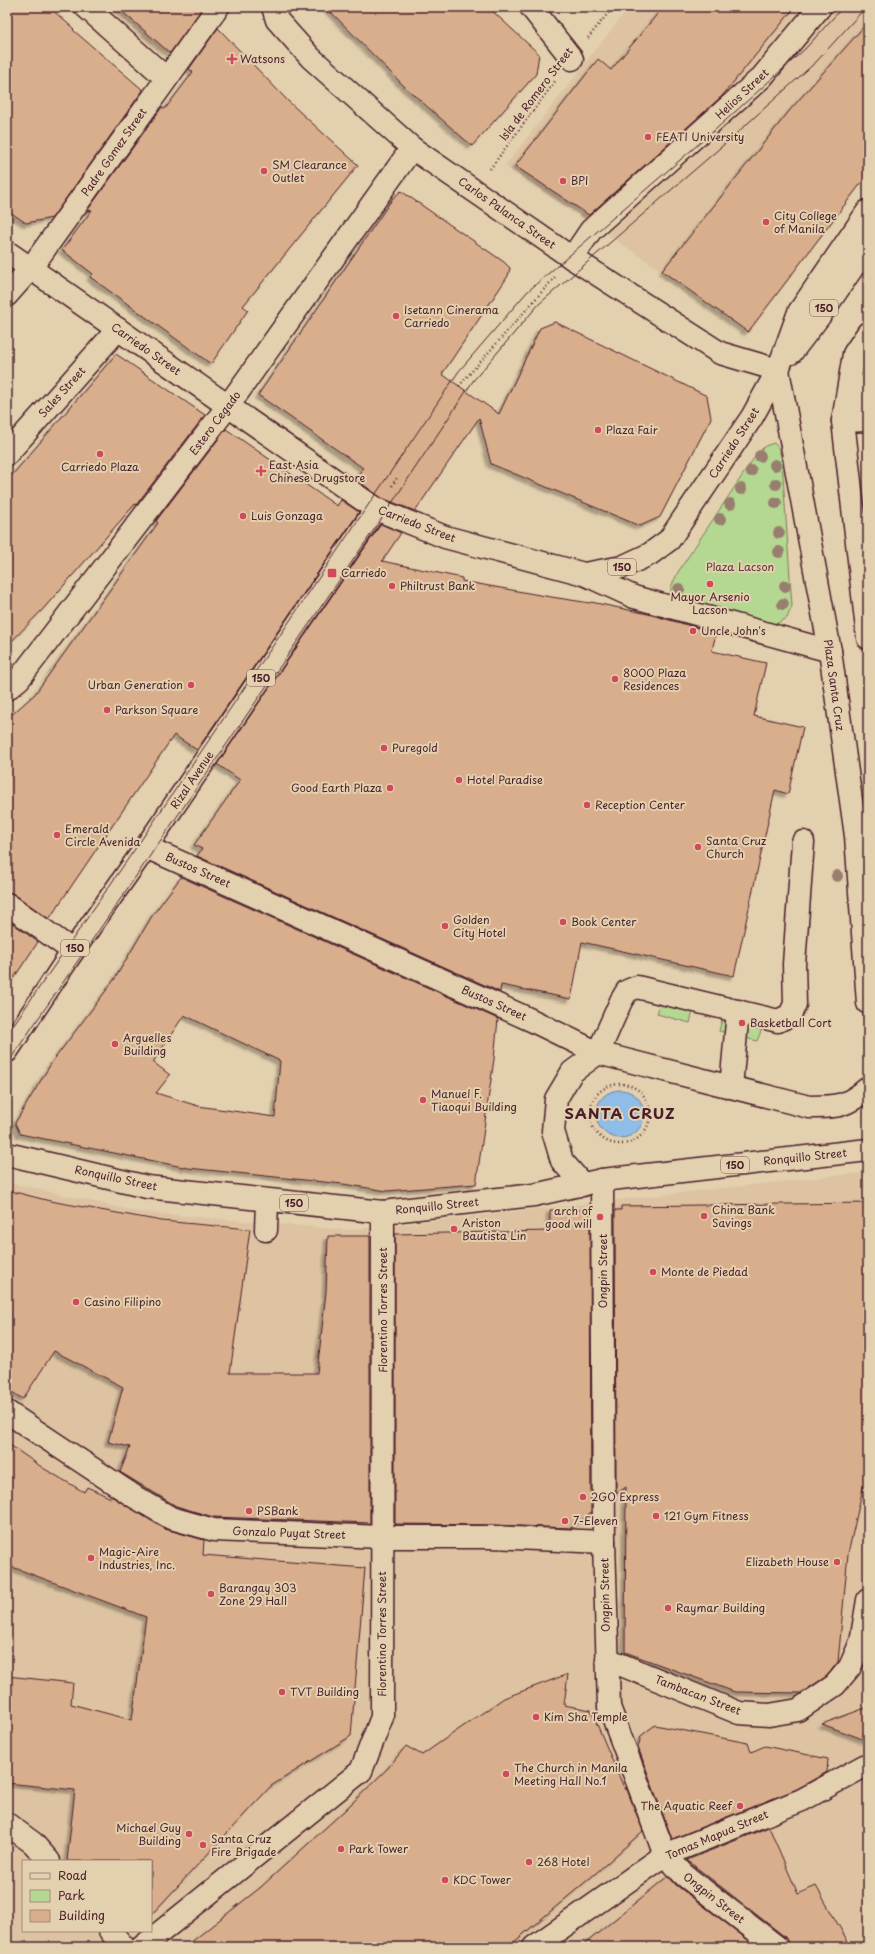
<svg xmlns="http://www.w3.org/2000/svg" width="875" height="1954" font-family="'Playpen Sans',sans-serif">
<defs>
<filter id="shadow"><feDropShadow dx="-3.5" dy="3.5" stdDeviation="1" flood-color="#0004"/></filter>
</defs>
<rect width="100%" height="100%" fill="#e3d0ae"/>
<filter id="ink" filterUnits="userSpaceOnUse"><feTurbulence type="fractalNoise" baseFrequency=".025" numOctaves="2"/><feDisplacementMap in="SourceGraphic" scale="8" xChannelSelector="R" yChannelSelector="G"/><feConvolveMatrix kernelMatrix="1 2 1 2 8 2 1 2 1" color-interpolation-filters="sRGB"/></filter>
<g filter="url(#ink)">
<!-- built -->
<g fill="#ddc3a2" fill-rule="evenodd">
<path d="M 105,7 L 196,7 L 161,55 Z"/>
<path d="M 629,7 L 868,7 L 868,164 L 790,110 L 662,271 L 505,166 Z"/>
<path d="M 868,1172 L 868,1947 L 7,1947 L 7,1182 L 139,1212 L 349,1230 ZM 23,1861 L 151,1861 L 151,1931 L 23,1931 Z"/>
</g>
<!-- green -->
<g fill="#b4d791" stroke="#7f7b5e">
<path d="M 774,443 L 779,449 L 782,461 L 792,606 L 787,618 L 776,624 L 681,604 L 671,597 L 671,587 L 678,572 L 756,455 L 765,446 Z"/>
<path d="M 664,990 L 696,998 L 690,1023 L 657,1014 Z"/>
<path d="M 726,1005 L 767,1016 L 757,1041 L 719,1031 Z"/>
</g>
<!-- water -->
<circle fill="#8dbde8" stroke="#727e9c" cx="620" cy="1114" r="24"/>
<!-- building -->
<g fill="#d8ae8c" stroke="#4a1f2b" fill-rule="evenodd" filter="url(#shadow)">
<path d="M 7,7 L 49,7 L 74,29 L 73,30 L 143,90 L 52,218 L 26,223 L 7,210 Z"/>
<path d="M 117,7 L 198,7 L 201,10 L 170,53 Z"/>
<path d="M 326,7 L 488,7 L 539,54 L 536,74 L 472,146 L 405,87 Z"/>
<path d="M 663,7 L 795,7 L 722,96 L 589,215 L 515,166 L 598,59 L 611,70 Z"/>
<path d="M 868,22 L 868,174 L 748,332 L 662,271 L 790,110 Z"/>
<path d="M 218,28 L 289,102 L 358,165 L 243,306 L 248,310 L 211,364 L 90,277 L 93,274 L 62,250 L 92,210 L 87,211 L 162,107 L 165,109 L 193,72 L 189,69 Z"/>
<path d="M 401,191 L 504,262 L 510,268 L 508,276 L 442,374 L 499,414 L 540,328 L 555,322 L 707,396 L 711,418 L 660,517 L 640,526 L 491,464 L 479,418 L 415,511 L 382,498 L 355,479 L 363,468 L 258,395 L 393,198 Z"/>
<path d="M 116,354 L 205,415 L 136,505 L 135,504 L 44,608 L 7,646 L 7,481 Z"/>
<path d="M 226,429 L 337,506 L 341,500 L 359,512 L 197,750 L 174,735 L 49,919 L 14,894 L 7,892 L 7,719 L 35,694 L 158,523 L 156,521 Z"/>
<path d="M 381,524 L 401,533 L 382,561 L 462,578 L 462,581 L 545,596 L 590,603 L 591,602 L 648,614 L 716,633 L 712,651 L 766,663 L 754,716 L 803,727 L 788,794 L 775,790 L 734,976 L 582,942 L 571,999 L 501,985 L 500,992 L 197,856 L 202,849 L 194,845 L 240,780 L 217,764 Z"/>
<path d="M 181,877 L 498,1019 L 494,1059 L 476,1184 L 387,1191 L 343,1184 L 188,1168 L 20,1134 L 15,1123 L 52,1062 L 114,980 L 152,916 ZM 184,1015 L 280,1061 L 275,1117 L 198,1106 L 156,1093 L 170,1075 L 153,1062 Z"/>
<path d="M 7,919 L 38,942 L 7,988 Z"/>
<path d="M 7,1190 L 50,1201 L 162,1221 L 250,1229 L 230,1373 L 317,1373 L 326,1292 L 328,1236 L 370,1236 L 370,1523 L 213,1517 L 176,1506 L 120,1472 L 130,1447 L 108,1442 L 123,1387 L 54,1351 L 23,1399 L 7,1389 Z"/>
<path d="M 868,1203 L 868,1466 L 848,1554 L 838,1662 L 827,1676 L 801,1693 L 735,1692 L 625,1652 L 626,1487 L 616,1494 L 615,1210 L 621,1210 L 621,1206 Z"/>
<path d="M 550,1210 L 590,1210 L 591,1513 L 571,1528 L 492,1525 L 395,1524 L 395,1234 L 550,1231 Z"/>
<path d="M 7,1443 L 43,1468 L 84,1492 L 87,1487 L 111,1498 L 111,1496 L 165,1529 L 204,1540 L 203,1555 L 365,1568 L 351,1736 L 271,1786 L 151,1915 L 151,1861 L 67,1861 L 75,1790 L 7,1783 L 7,1676 L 73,1683 L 71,1704 L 132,1720 L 146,1617 L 7,1565 Z"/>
<path d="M 568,1674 L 564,1705 L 591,1710 L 625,1790 L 626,1787 L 643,1831 L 596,1873 L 508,1947 L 185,1947 L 261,1887 L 345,1810 L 388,1768 L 406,1746 L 422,1755 L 504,1698 Z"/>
<path d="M 868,1707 L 868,1741 L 822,1724 Z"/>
<path d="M 655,1725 L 748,1743 L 751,1752 L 765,1746 L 828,1759 L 827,1772 L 797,1789 L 672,1839 L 638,1747 L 641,1736 Z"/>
<path d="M 769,1827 L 798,1894 L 816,1886 L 851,1947 L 789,1947 L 785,1937 L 687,1860 Z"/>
<path d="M 668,1876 L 676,1885 L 757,1947 L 581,1947 Z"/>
</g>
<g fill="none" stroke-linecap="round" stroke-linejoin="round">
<!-- minor casing -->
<g stroke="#4a1f2b" stroke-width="25">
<g id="minor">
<path d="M 86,7 L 166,78"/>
<path d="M 273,7 L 277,20 L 311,58 L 412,148 L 572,258 L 720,353 L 778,370 L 830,651 L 856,836 L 868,1003"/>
<path d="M 531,7 L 572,59"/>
<path d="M 7,252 L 376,509"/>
<path d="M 572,258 L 591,230 L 762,77 L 820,7"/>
<path d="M 7,295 L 31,268 L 218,7"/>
<path d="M 843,421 L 868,420"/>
<path d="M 7,454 L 118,329"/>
<path d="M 584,574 L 634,597 L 830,651"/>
<path d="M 7,689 L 19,679 L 228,406 L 412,148"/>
<path d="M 146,847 L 531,1020 L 598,1053 L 809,1107 C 837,1107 846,1107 868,1088"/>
<path d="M 7,904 L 73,951"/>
<path d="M 598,1053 L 621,1001 L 627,991 L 637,987 L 778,1021 L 790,1015 L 795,1004 L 794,964 L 803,842"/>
<path d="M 731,1087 L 738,1011"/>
<path d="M 602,1180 L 604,1542 L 609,1707 L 665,1855 L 684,1875 L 777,1947"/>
<path d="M 266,1230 L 267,1201"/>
<path d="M 7,1412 L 135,1497 L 171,1518 L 214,1530 L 382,1537 L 491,1537 L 604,1542"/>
<path d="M 607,1659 L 739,1713 L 769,1715 L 798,1710 L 835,1685 L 850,1667 L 861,1642 L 868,1600"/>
<path d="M 7,1824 L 33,1843 L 49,1861"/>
<path d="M 110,1931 L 124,1947"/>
<path d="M 142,1947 L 361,1771 L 382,1717 L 383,1212"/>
<path d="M 534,1947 L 665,1855 L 802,1800 L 868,1764"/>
</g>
</g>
<!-- major casing -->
<g stroke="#4a1f2b" stroke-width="25">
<g id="major">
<path d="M 868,333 L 854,354 L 843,421 L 868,638"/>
<path d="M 791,353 L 821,314 L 868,245"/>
<path d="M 846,417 L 868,385"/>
<path d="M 7,1051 L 73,951 L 146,847 L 376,509 L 445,537 L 584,574 L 622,567 L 650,554 L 669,540 L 752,417 L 778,370 L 799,312 L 868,211"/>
<path d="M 7,1154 L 147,1187 L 383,1212 L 534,1195 L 602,1180 L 868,1150"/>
<path d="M 583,1185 L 562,1161 L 553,1131 L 556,1099 L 572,1072 L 598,1053"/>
</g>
</g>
<!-- path -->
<g stroke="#4a1f2b" stroke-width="2.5" stroke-dasharray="1 3" stroke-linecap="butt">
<path d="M 588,38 L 613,7"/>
<path d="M 490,169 L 556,80"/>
<path d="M 459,386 L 555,277"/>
<path d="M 392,486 L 398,476"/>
<circle cx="620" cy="1114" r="30"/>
</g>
<!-- minor -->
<use href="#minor" stroke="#e3d0ae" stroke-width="22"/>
<!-- major -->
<use href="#major" stroke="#e3d0ae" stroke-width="22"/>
<!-- tram -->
<g stroke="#4a1f2b" stroke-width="1">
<path d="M 7,1034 L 146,833 L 459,371 L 527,292 L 716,129 L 805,49 L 843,7"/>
<path d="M 7,1064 L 382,518 L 473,381 L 539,304 L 728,141 L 817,61 L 866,7"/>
</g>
</g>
<!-- trees -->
<g fill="#987e6e">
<circle cx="760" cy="456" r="6"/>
<circle cx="775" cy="465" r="6"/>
<circle cx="751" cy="471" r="6"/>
<circle cx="776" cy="484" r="6"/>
<circle cx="741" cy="489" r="6"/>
<circle cx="776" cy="503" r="6"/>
<circle cx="730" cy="504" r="6"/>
<circle cx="720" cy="519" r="6"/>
<circle cx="779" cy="533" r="6"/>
<circle cx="779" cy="552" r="6"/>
<circle cx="785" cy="586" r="6"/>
<circle cx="679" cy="589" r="6"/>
<circle cx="783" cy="604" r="6"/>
<circle cx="837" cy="876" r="6"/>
</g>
</g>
<!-- markers -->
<g fill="#d1495b" stroke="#e3d0ae" stroke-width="1.5">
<path d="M230 53h4v4h4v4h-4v4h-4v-4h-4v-4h4z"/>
<circle cx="648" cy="137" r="4"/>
<circle cx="264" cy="171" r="4"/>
<circle cx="563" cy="181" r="4"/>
<circle cx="766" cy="222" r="4"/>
<circle cx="396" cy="316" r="4"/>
<circle cx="598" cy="430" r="4"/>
<circle cx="100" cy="454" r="4"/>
<path d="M259 465h4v4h4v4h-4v4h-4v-4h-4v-4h4z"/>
<circle cx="243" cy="516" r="4"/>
<rect x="327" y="568" width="10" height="10" rx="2"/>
<circle cx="710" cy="584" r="4"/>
<circle cx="392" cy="586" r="4"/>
<circle cx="693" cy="631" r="4"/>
<circle cx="615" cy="679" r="4"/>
<circle cx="191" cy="685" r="4"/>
<circle cx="107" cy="710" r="4"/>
<circle cx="384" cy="748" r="4"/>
<circle cx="459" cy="780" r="4"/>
<circle cx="390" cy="788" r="4"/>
<circle cx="587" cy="805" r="4"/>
<circle cx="57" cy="835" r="4"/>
<circle cx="698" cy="847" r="4"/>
<circle cx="563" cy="922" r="4"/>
<circle cx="445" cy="926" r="4"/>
<circle cx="742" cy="1023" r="4"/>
<circle cx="115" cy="1044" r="4"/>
<circle cx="423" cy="1100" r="4"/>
<circle cx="704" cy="1216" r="4"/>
<circle cx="600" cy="1217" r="4"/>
<circle cx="454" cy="1229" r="4"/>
<circle cx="653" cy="1272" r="4"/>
<circle cx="76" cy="1302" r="4"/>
<circle cx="583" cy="1497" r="4"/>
<circle cx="249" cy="1511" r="4"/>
<circle cx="656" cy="1516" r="4"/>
<circle cx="565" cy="1521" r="4"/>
<circle cx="91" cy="1558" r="4"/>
<circle cx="837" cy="1562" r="4"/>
<circle cx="211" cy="1594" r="4"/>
<circle cx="668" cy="1608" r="4"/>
<circle cx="282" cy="1692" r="4"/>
<circle cx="536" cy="1717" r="4"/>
<circle cx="506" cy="1774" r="4"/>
<circle cx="740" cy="1806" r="4"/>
<circle cx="189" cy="1834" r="4"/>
<circle cx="203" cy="1845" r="4"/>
<circle cx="341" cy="1849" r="4"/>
<circle cx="529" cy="1862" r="4"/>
<circle cx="445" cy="1880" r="4"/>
</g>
<g text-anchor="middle" stroke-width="4" stroke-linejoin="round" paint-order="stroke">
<!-- shield labels -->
<g fill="#e3d0ae" stroke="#785452" stroke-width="1">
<rect x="810" y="300" width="28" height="16" rx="3"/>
<rect x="608" y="559" width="28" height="16" rx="3"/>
<rect x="247" y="670" width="28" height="16" rx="3"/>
<rect x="61" y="940" width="28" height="16" rx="3"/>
<rect x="721" y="1157" width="28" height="16" rx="3"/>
<rect x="280" y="1195" width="28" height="16" rx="3"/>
</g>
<g font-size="10" font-weight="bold" fill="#4a1f2b">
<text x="824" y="312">150</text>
<text x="622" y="571">150</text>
<text x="261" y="682">150</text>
<text x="75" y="952">150</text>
<text x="735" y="1169">150</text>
<text x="294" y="1207">150</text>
</g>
<!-- poi labels -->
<g font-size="11" fill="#4a1f2b" stroke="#e3d0ae" text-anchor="start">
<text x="240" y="63">Watsons</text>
<text x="656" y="141">FEATI University</text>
<text x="272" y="169">SM Clearance<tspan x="272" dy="13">Outlet</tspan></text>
<text x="571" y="185">BPI</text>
<text x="774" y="220">City College<tspan x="774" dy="13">of Manila</tspan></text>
<text x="404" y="314">Isetann Cinerama<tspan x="404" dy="13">Carriedo</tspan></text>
<text x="606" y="434">Plaza Fair</text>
<text x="269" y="469">East Asia<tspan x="269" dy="13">Chinese Drugstore</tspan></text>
<text x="100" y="471" text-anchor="middle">Carriedo Plaza</text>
<text x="251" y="520">Luis Gonzaga</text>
<text x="341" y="577">Carriedo</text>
<text x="400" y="590">Philtrust Bank</text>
<text x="710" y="601" text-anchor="middle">Mayor Arsenio<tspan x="710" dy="13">Lacson</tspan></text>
<text x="701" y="635">Uncle John's</text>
<text x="623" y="677">8000 Plaza<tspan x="623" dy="13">Residences</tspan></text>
<text x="183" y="689" text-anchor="end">Urban Generation</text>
<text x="115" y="714">Parkson Square</text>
<text x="392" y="752">Puregold</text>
<text x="467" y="784">Hotel Paradise</text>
<text x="382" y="792" text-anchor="end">Good Earth Plaza</text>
<text x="595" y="809">Reception Center</text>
<text x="65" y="833">Emerald<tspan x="65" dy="13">Circle Avenida</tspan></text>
<text x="706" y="845">Santa Cruz<tspan x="706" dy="13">Church</tspan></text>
<text x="453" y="924">Golden<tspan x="453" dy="13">City Hotel</tspan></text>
<text x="571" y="926">Book Center</text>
<text x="750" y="1027">Basketball Cort</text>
<text x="123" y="1042">Arguelles<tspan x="123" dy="13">Building</tspan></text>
<text x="431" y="1098">Manuel F.<tspan x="431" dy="13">Tiaoqui Building</tspan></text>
<text x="712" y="1214">China Bank<tspan x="712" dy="13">Savings</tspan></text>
<text x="592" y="1215" text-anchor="end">arch of<tspan x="592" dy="13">good will</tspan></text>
<text x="462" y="1227">Ariston<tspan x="462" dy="13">Bautista Lin</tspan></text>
<text x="661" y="1276">Monte de Piedad</text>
<text x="84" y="1306">Casino Filipino</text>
<text x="591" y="1501">2GO Express</text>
<text x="257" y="1515">PSBank</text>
<text x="664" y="1520">121 Gym Fitness</text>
<text x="573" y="1525">7-Eleven</text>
<text x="99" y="1556">Magic-Aire<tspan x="99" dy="13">Industries, Inc.</tspan></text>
<text x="829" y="1566" text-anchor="end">Elizabeth House</text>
<text x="219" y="1592">Barangay 303<tspan x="219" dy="13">Zone 29 Hall</tspan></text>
<text x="676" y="1612">Raymar Building</text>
<text x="290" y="1696">TVT Building</text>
<text x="544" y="1721">Kim Sha Temple</text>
<text x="514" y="1772">The Church in Manila<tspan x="514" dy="13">Meeting Hall No.1</tspan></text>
<text x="732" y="1810" text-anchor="end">The Aquatic Reef</text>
<text x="181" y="1832" text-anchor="end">Michael Guy<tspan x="181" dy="13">Building</tspan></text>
<text x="211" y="1843">Santa Cruz<tspan x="211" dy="13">Fire Brigade</tspan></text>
<text x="349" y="1853">Park Tower</text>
<text x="537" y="1866">268 Hotel</text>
<text x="453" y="1884">KDC Tower</text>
</g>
<!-- street labels -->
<g font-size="11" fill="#4a1f2b" stroke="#e3d0ae">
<text transform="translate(536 94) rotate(-53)" y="4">Isla de Romero Street</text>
<text transform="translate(742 94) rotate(-43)" y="4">Helios Street</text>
<text transform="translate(114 152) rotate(-55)" y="4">Padre Gomez Street</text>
<text transform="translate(507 213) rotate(35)" y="4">Carlos Palanca Street</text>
<text transform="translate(146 349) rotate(35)" y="4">Carriedo Street</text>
<text transform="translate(62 392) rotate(-48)" y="4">Sales Street</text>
<text transform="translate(215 423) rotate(-53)" y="4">Estero Cegado</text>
<text transform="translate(734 443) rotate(-57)" y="4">Carriedo Street</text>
<text transform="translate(417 524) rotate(21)" y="4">Carriedo Street</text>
<text transform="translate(834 685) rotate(82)" y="4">Plaza Santa Cruz</text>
<text transform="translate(192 780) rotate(-56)" y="4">Rizal Avenue</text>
<text transform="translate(198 870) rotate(24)" y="4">Bustos Street</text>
<text transform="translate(494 1003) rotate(24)" y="4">Bustos Street</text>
<text transform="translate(805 1157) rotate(-6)" y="4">Ronquillo Street</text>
<text transform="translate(116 1178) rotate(12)" y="4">Ronquillo Street</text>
<text transform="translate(437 1206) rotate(-6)" y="4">Ronquillo Street</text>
<text transform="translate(603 1271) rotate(-90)" y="4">Ongpin Street</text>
<text transform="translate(383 1310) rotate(-90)" y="4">Florentino Torres Street</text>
<text transform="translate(289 1533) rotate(2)" y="4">Gonzalo Puyat Street</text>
<text transform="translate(605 1595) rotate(-91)" y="4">Ongpin Street</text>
<text transform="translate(382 1634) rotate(-90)" y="4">Florentino Torres Street</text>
<text transform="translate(698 1695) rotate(21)" y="4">Tambacan Street</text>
<text transform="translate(717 1835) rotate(-23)" y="4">Tomas Mapua Street</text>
<text transform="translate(714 1898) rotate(38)" y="4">Ongpin Street</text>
</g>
<!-- park labels -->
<g font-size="11" fill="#5a3b3a" stroke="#e3d0ae">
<text x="740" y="571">Plaza Lacson</text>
</g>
<!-- district labels -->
<g font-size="15" font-weight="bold" letter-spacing="1" fill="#4a1f2b" stroke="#e3d0ae">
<text x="620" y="1119">SANTA CRUZ</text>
</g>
</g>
<!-- margin -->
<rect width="875" height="1954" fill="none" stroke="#e3d0ae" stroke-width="24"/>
<rect x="12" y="12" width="851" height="1930" fill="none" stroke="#4a1f2b" stroke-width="1.5" filter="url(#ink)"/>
<!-- legend -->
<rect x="22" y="1860" width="130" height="72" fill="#e3d0ae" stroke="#a6897a"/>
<rect x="30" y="1873" width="20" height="6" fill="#e3d0ae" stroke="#a6897a"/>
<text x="58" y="1880" font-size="12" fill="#4a1f2b">Road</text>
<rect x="30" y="1890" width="20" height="12" fill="#b4d791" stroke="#a6897a"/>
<text x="58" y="1900" font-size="12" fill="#4a1f2b">Park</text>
<rect x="30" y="1910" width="20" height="12" fill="#d8ae8c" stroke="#a6897a"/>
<text x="58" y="1920" font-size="12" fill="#4a1f2b">Building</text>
</svg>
